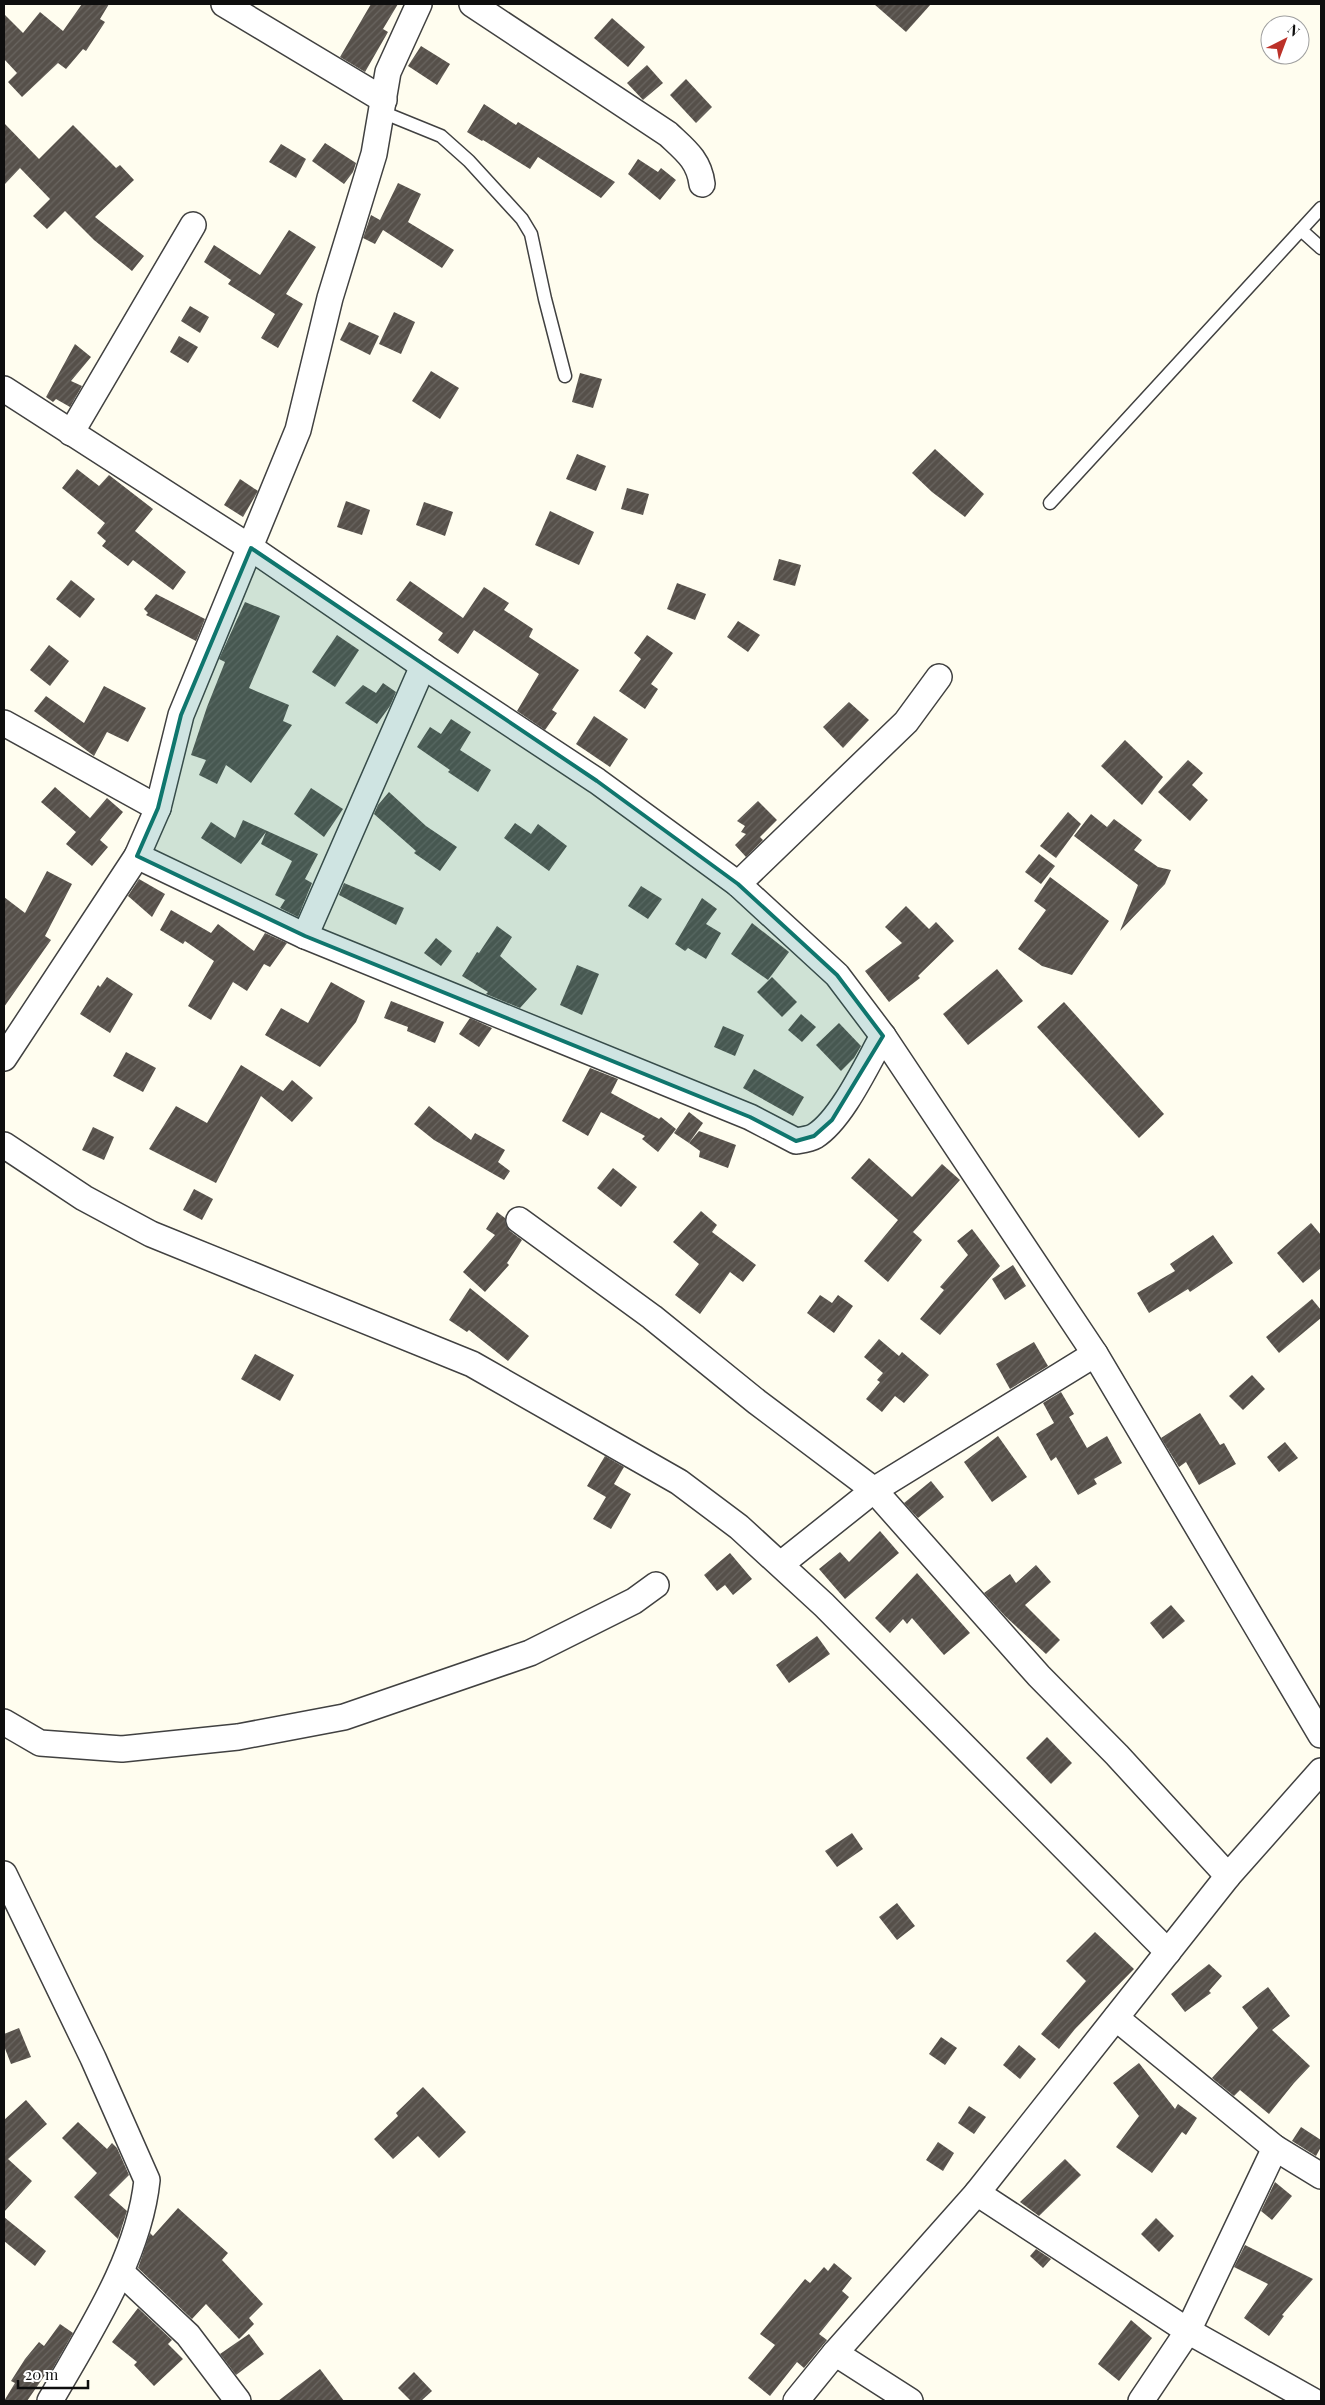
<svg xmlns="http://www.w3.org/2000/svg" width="1325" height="2405" font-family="'Playfair Display',serif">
<defs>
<pattern id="building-hatch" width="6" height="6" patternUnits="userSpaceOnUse" patternTransform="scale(1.25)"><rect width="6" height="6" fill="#56504a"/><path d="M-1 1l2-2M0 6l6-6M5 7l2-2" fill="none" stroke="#696560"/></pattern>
</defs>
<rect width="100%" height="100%" fill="#fffdef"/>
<!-- building -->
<g fill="url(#building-hatch)">
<path d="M 82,4 L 109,4 L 100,19 L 105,22 L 86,51 L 83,49 L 66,69 L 58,63 L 22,97 L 8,82 L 17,73 L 4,59 L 4,14 L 23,33 L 40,12 L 63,31 Z"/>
<path d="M 371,4 L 398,4 L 383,29 L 388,32 L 365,72 L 340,57 Z"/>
<path d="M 874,4 L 931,4 L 906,32 Z"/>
<path d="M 612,18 L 645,47 L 628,67 L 594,38 Z"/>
<path d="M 421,46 L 450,64 L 437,85 L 408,66 Z"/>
<path d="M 647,65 L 663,83 L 643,100 L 627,83 Z"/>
<path d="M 686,79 L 712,107 L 696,123 L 670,95 Z"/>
<path d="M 484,104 L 516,125 L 518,122 L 615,182 L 601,198 L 538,157 L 530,169 L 483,140 L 482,141 L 467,132 Z"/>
<path d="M 4,123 L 39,159 L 73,125 L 116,168 L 120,165 L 134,180 L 95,217 L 144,256 L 132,271 L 94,240 L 65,211 L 47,229 L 33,216 L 50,199 L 20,168 L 4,185 Z"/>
<path d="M 325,143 L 356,163 L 353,172 L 344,184 L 312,161 Z"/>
<path d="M 281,144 L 306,159 L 296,178 L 269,162 Z"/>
<path d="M 638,159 L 658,172 L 661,168 L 676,180 L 660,200 L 628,174 Z"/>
<path d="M 398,183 L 421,194 L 408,222 L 454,250 L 442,268 L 383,230 L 375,244 L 363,238 L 371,215 L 380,220 Z"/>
<path d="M 289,230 L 316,247 L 286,294 L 303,304 L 278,348 L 261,338 L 275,314 L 228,284 L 231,280 L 204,262 L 214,245 L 260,275 Z"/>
<path d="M 190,306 L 209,317 L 200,333 L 181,321 Z"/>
<path d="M 394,312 L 415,322 L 401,354 L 379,344 Z"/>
<path d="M 349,322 L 379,336 L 370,355 L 340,340 Z"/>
<path d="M 179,336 L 198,347 L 188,363 L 170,352 Z"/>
<path d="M 75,344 L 91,357 L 71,381 L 82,386 L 70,407 L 56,399 L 53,402 L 46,397 Z"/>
<path d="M 431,371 L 459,388 L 440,419 L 412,401 Z"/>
<path d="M 580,373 L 602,379 L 593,408 L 572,402 Z"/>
<path d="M 935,449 L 984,494 L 965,517 L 932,492 L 912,473 Z"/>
<path d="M 577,454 L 606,466 L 596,491 L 566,479 Z"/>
<path d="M 77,469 L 99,486 L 109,475 L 153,509 L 135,531 L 186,572 L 173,590 L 133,560 L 128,566 L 102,546 L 106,541 L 97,533 L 105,523 L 62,488 Z"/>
<path d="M 240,479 L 258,491 L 243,517 L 224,505 Z"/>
<path d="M 627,488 L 649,494 L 643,515 L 621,509 Z"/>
<path d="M 346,501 L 370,510 L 362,535 L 337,527 Z"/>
<path d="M 424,502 L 453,512 L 445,536 L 416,525 Z"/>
<path d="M 550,511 L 594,532 L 579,565 L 535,545 Z"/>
<path d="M 779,559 L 801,565 L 795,586 L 773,580 Z"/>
<path d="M 71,580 L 95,599 L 80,618 L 56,599 Z"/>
<path d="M 410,581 L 463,618 L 484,587 L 509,603 L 504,610 L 533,629 L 529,637 L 579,670 L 552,710 L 557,713 L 545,730 L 517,711 L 539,674 L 474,630 L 458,654 L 438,640 L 443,633 L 396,600 Z"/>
<path d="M 677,583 L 706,594 L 695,620 L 667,609 Z"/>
<path d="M 156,594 L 205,619 L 196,641 L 146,615 L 148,613 L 144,609 Z"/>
<path d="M 245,602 L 280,616 L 249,688 L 289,705 L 283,721 L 292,725 L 251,783 L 226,765 L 217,784 L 199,775 L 206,760 L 191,755 L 207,707 L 225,662 L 219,659 Z"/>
<path d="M 738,621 L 760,635 L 748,652 L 727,637 Z"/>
<path d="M 337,635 L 359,650 L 335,687 L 312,672 Z"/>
<path d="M 647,635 L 673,653 L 651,684 L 658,689 L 645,709 L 619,691 L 641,659 L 634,653 Z"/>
<path d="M 49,645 L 69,661 L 50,686 L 30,670 Z"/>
<path d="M 383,683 L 396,692 L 390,706 L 377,724 L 345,703 L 363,685 L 376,693 Z"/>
<path d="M 104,686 L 146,708 L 128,742 L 107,732 L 94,756 L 34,711 L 46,696 L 84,723 Z"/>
<path d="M 849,702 L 869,720 L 843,748 L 823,727 Z"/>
<path d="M 594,716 L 628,739 L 610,767 L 576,744 Z"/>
<path d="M 451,719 L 471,732 L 460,750 L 491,770 L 478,792 L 448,772 L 450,770 L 417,747 L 430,727 L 441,734 Z"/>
<path d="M 1125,740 L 1163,777 L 1142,805 L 1101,766 Z"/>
<path d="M 1188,760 L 1203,773 L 1192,785 L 1208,800 L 1190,821 L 1158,792 Z"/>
<path d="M 55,787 L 90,818 L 107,798 L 123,812 L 100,840 L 108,847 L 92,866 L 66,844 L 76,832 L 41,802 Z"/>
<path d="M 311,788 L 343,809 L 324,837 L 294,814 Z"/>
<path d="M 389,792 L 426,826 L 457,847 L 440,871 L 414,853 L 416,851 L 374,814 L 378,805 Z"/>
<path d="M 758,801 L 777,820 L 760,837 L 763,840 L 746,857 L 735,845 L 746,834 L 741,832 L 745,826 L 737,821 Z"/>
<path d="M 1068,812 L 1081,824 L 1056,858 L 1040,846 Z"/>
<path d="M 1091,814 L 1107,827 L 1114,819 L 1142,840 L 1134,850 L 1158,867 L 1171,870 L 1165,884 L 1120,931 L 1138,885 L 1074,836 Z"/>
<path d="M 243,820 L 318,854 L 305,879 L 312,883 L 298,917 L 280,908 L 285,900 L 275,895 L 292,861 L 261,844 L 266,832 L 241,864 L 201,838 L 211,822 L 235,838 Z"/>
<path d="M 515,823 L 531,834 L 538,824 L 567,846 L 549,871 L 504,838 Z"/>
<path d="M 1039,854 L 1055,866 L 1041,884 L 1025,872 Z"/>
<path d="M 47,871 L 72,884 L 45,936 L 51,940 L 4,1007 L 4,897 L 25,913 Z"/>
<path d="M 1050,877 L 1109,921 L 1072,975 L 1042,966 L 1018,949 L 1046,910 L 1034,901 Z"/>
<path d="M 139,879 L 165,894 L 152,917 L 128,896 Z"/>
<path d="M 344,883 L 404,908 L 396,925 L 339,895 Z"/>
<path d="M 641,886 L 662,899 L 648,919 L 628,906 Z"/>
<path d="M 702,898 L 717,909 L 706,924 L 721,933 L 706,959 L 688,948 L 685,951 L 675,944 Z"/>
<path d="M 906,906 L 929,929 L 936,922 L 954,941 L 918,976 L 920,978 L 889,1002 L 865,971 L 902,943 L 885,927 Z"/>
<path d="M 171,910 L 211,933 L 218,924 L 254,951 L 265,933 L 287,943 L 270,967 L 264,964 L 247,991 L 233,982 L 211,1020 L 188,1006 L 214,961 L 185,941 L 183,944 L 160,930 Z"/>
<path d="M 752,923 L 789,952 L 768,980 L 731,954 Z"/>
<path d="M 497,926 L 512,937 L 500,956 L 537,989 L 520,1008 L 486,994 L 488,992 L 462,976 L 477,952 L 479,953 Z"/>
<path d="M 436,938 L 452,951 L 441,966 L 424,953 Z"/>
<path d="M 577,965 L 599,974 L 582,1015 L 560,1005 Z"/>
<path d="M 997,969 L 1023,1001 L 968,1045 L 943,1014 Z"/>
<path d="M 107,977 L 133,994 L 110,1033 L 80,1014 L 98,985 L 100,987 Z"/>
<path d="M 772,977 L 797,1002 L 782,1017 L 757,992 Z"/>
<path d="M 331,982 L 365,1001 L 356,1022 L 320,1067 L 265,1035 L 281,1008 L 308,1023 Z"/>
<path d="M 391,1001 L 444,1022 L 435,1043 L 407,1031 L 408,1027 L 384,1018 Z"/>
<path d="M 1064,1002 L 1164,1114 L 1139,1138 L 1037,1027 Z"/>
<path d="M 801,1014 L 816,1027 L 802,1042 L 788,1030 Z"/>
<path d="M 470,1018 L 492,1028 L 479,1047 L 459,1034 Z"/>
<path d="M 839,1023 L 861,1046 L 854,1058 L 841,1071 L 816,1045 Z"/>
<path d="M 723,1026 L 744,1035 L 735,1056 L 714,1047 Z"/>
<path d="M 126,1052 L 156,1068 L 143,1092 L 113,1076 Z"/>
<path d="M 241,1065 L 283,1091 L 292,1080 L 313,1098 L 292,1122 L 261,1096 L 216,1183 L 149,1149 L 176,1106 L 207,1123 Z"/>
<path d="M 590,1068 L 618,1079 L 611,1093 L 659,1119 L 661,1117 L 676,1129 L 658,1152 L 642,1139 L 645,1136 L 601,1112 L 588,1136 L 562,1121 Z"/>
<path d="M 754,1069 L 804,1097 L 793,1116 L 743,1088 Z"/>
<path d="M 429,1106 L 471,1140 L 475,1133 L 505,1150 L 498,1162 L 510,1171 L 504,1180 L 434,1140 L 414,1124 Z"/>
<path d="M 689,1112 L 703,1123 L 689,1143 L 674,1133 Z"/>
<path d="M 93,1127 L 114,1137 L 104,1160 L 82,1150 Z"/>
<path d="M 699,1131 L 736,1145 L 728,1168 L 699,1157 L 700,1151 L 689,1143 Z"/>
<path d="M 869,1158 L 912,1197 L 942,1164 L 960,1180 L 913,1232 L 922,1240 L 888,1282 L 864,1261 L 898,1220 L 851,1178 Z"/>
<path d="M 613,1168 L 637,1187 L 621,1207 L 597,1188 Z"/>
<path d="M 194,1189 L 213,1199 L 202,1220 L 183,1210 Z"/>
<path d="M 701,1211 L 717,1225 L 712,1232 L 756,1265 L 743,1282 L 730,1272 L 700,1314 L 675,1295 L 699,1264 L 673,1242 Z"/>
<path d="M 497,1212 L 505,1218 L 506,1225 L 510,1231 L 522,1240 L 507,1263 L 509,1265 L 485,1292 L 463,1272 L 495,1235 L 486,1229 Z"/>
<path d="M 1311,1223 L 1321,1235 L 1321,1268 L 1303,1283 L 1277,1253 Z"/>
<path d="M 972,1229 L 1000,1266 L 940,1335 L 920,1319 L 944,1290 L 940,1287 L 968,1255 L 957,1241 Z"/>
<path d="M 1213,1235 L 1233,1263 L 1190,1292 L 1188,1289 L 1149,1313 L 1137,1293 L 1175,1271 L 1170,1264 Z"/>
<path d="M 1013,1265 L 1026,1286 L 1005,1300 L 992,1279 Z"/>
<path d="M 470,1288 L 529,1336 L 508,1361 L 469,1330 L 467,1332 L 449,1320 Z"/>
<path d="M 820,1295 L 832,1303 L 838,1295 L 853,1306 L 834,1333 L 807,1313 Z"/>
<path d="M 1312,1299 L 1321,1310 L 1321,1318 L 1279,1353 L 1266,1337 Z"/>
<path d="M 879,1339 L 899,1356 L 902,1352 L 929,1375 L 904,1403 L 895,1396 L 882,1412 L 866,1399 L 880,1382 L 877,1380 L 883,1373 L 864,1357 Z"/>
<path d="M 1034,1342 L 1048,1366 L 1010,1389 L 996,1364 Z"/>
<path d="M 255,1354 L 294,1375 L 280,1401 L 241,1379 Z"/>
<path d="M 1252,1375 L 1265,1389 L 1243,1410 L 1229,1396 Z"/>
<path d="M 1061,1392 L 1074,1414 L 1069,1417 L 1087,1448 L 1107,1436 L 1122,1463 L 1094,1479 L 1097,1484 L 1078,1495 L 1056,1457 L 1051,1461 L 1036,1434 L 1054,1423 L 1043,1403 Z"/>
<path d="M 1200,1413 L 1220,1445 L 1224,1443 L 1236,1464 L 1199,1485 L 1186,1462 L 1179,1467 L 1161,1438 Z"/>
<path d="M 998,1436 L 1027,1477 L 992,1502 L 964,1462 Z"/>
<path d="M 1285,1442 L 1298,1458 L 1279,1472 L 1267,1457 Z"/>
<path d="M 605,1456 L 624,1467 L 614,1484 L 631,1494 L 611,1529 L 593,1519 L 606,1497 L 587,1486 Z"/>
<path d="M 931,1481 L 944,1497 L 918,1518 L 904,1503 Z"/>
<path d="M 880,1531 L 899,1553 L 845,1599 L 819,1569 L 840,1552 L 849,1562 Z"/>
<path d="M 730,1553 L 752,1579 L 733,1595 L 725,1585 L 717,1591 L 704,1575 Z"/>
<path d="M 1036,1565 L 1051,1582 L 1025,1605 L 1060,1640 L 1046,1654 L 1005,1616 L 984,1593 L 1010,1574 L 1016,1583 Z"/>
<path d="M 917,1573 L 970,1633 L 944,1655 L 912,1618 L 907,1624 L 903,1619 L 890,1633 L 875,1618 Z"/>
<path d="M 1171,1605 L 1185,1621 L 1163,1639 L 1150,1623 Z"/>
<path d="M 817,1636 L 830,1654 L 789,1683 L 776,1665 Z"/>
<path d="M 1047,1737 L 1072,1763 L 1051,1784 L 1026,1758 Z"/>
<path d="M 852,1833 L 863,1849 L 837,1867 L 825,1851 Z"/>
<path d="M 897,1903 L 915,1926 L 897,1940 L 879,1917 Z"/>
<path d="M 1095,1932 L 1134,1969 L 1075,2029 L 1059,2049 L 1041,2034 L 1086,1981 L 1066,1961 Z"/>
<path d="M 1209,1964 L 1222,1976 L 1209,1991 L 1211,1993 L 1185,2012 L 1171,1994 Z"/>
<path d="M 1268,1987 L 1290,2016 L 1272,2030 L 1310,2066 L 1294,2083 L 1269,2114 L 1240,2090 L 1234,2096 L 1212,2078 L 1258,2028 L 1242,2007 Z"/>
<path d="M 19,2028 L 31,2057 L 11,2064 L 4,2046 L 4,2034 Z"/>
<path d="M 941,2037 L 957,2048 L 945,2065 L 929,2054 Z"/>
<path d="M 1019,2045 L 1036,2059 L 1020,2079 L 1003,2065 Z"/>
<path d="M 1139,2063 L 1175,2109 L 1178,2104 L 1197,2118 L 1186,2135 L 1182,2132 L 1152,2173 L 1116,2147 L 1139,2116 L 1113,2083 Z"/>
<path d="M 423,2087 L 466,2132 L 439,2158 L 418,2136 L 393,2159 L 374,2139 L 398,2116 L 396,2113 Z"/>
<path d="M 26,2100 L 47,2124 L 8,2159 L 32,2181 L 4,2212 L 4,2120 Z"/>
<path d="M 969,2106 L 986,2117 L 974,2134 L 958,2123 Z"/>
<path d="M 78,2122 L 107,2149 L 112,2143 L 117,2148 L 129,2175 L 109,2195 L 127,2211 L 118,2239 L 74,2197 L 97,2173 L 62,2138 Z"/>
<path d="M 1301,2127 L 1321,2140 L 1321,2147 L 1316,2156 L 1292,2141 Z"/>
<path d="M 938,2142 L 954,2153 L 943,2171 L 926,2160 Z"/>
<path d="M 1065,2159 L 1081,2175 L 1039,2216 L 1020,2202 Z"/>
<path d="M 1275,2182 L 1292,2196 L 1272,2220 L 1261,2211 Z"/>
<path d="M 178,2208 L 228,2253 L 222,2260 L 263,2304 L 249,2318 L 254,2324 L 239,2339 L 206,2304 L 192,2319 L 138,2268 L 150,2233 L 153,2236 Z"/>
<path d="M 4,2217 L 46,2251 L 35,2266 L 4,2241 Z"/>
<path d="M 1156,2218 L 1174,2236 L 1159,2252 L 1141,2234 Z"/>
<path d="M 1245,2245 L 1313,2279 L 1282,2315 L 1284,2316 L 1269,2336 L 1244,2318 L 1268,2284 L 1234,2267 Z"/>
<path d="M 1036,2249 L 1051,2259 L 1043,2268 L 1030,2256 Z"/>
<path d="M 834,2263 L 852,2278 L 842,2291 L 849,2297 L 819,2334 L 827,2340 L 804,2368 L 797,2362 L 770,2396 L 748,2378 L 775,2345 L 760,2334 L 805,2279 L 810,2283 L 824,2267 L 828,2271 Z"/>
<path d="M 138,2308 L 172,2340 L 168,2344 L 183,2359 L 154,2386 L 134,2365 L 137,2362 L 112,2342 Z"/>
<path d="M 1131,2320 L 1152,2338 L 1119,2381 L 1098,2364 Z"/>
<path d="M 60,2324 L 73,2333 L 49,2375 L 45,2375 L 27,2401 L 4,2401 L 15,2383 L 11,2381 L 25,2359 L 39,2342 L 44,2346 Z"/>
<path d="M 249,2334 L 264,2354 L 236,2375 L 220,2354 Z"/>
<path d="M 320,2369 L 344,2401 L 278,2401 Z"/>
<path d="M 414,2372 L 432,2391 L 421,2401 L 411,2401 L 398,2388 Z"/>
</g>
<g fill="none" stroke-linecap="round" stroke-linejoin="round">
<!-- lane casing -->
<g stroke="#414141" stroke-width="15">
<g id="lane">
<path d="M 382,112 L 441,136 L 469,161 L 522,219 L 531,234 L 545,299 L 565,376"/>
<path d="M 1301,230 L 1321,248"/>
<path d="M 1050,503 L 1321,208"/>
</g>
</g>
<!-- street casing -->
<g stroke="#414141" stroke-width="28">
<g id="street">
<path d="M 224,4 L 384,100"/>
<path d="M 472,4 L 668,134 C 685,150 699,160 702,184"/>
<path d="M 4,389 L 251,548 L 423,666 L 597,781 L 738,884 L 837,975 L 883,1036 L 1095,1354 L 1321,1735"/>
<path d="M 71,433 L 193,225"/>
<path d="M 4,723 L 158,808"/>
<path d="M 137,856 L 305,936 L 750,1117 L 796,1141 C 802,1140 810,1139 815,1136 C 842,1119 867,1064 883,1036"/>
<path d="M 738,884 L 906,722 L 939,677"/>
<path d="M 305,936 L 423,666"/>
<path d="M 4,1058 L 137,856 L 158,808 L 181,715 L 298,430 L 330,298 L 374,154 L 388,72 L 419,4"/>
<path d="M 4,1145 L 84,1198 L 151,1234 L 472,1364 L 679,1482 L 739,1527 L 824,1605 L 1168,1952"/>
<path d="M 519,1220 L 652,1317 L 757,1402 L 874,1490 L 1039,1676 L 1117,1755 L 1228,1876 L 1321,1771"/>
<path d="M 781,1564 L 874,1490 L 1095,1354"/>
<path d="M 4,1722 L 40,1743 L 122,1749 L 238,1737 L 344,1717 L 530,1653 L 634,1601 L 656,1585"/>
<path d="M 4,1874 L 93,2058 L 147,2180 C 139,2258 88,2334 50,2401"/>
<path d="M 1116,2018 L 1275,2148 L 1321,2176"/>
<path d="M 977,2193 L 1188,2331 L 1313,2401"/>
<path d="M 122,2273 L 188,2335 L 238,2401"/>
<path d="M 835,2353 L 910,2401"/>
<path d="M 796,2401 L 835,2353 L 977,2193 L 1228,1876"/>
<path d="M 1141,2401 L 1188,2331 L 1275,2148"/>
</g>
</g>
<!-- lane -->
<use href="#lane" stroke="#fff" stroke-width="12"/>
<!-- street -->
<use href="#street" stroke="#fff" stroke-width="25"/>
</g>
<!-- marked area -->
<path fill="#0f766e" fill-opacity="0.2" stroke="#0f766e" stroke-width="4" stroke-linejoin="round" d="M 251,548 L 597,781 L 738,884 L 837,975 L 883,1036 L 832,1120 L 814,1136 L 796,1141 L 750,1117 L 305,936 L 137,856 L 158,808 L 181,715 Z"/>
<!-- border -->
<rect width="1325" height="2405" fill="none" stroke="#0e0e0e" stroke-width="10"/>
<!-- north arrow -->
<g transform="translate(1285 40) rotate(42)"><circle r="24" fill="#ffffff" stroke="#9f9f9f"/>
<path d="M0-4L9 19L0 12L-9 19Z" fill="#bc3128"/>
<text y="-8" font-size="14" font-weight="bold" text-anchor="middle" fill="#0e0e0e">N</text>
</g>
<!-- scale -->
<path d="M18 2380v8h70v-8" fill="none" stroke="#0e0e0e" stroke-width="2.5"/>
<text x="25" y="2380" font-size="15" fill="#0e0e0e" stroke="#ffffff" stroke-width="4" paint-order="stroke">20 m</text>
</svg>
